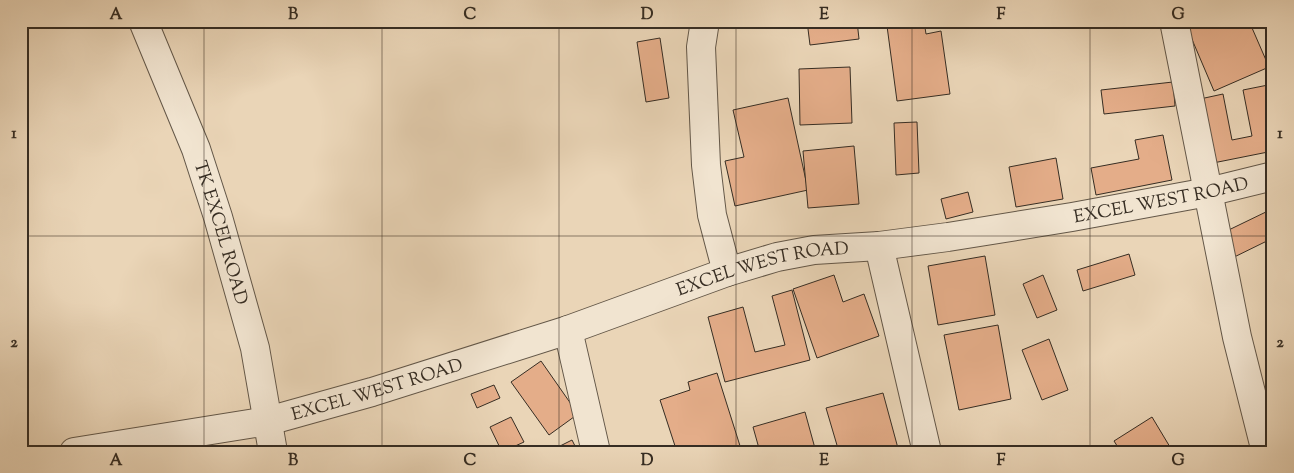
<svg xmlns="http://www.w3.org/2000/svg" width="1294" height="473" font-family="'Sorts Mill Goudy',serif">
<rect width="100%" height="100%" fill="#ead5b7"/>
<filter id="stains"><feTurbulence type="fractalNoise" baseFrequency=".004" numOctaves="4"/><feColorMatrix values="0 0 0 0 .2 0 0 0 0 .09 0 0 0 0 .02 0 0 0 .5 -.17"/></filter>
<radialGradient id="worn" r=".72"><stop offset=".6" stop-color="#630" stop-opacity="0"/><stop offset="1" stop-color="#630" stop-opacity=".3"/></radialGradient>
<!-- building -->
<g fill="#e4ad89" stroke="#362d23">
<path d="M 807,21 L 857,21 L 859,39 L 810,45 Z"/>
<path d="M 924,21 L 926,34 L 941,31 L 950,94 L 897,101 L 887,26 Z"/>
<path d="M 1189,21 L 1249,21 L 1269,67 L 1214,91 L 1185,23 Z"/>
<path d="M 660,38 L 669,98 L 646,102 L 637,42 Z"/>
<path d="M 850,67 L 852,123 L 800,125 L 799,69 Z"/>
<path d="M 1173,82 L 1175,106 L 1104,114 L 1101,90 Z"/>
<path d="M 1273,84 L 1273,151 L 1213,163 L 1200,99 L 1223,94 L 1232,140 L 1252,136 L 1243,90 Z"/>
<path d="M 788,98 L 808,190 L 735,206 L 725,161 L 744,157 L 733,110 Z"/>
<path d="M 917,122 L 919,173 L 896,175 L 894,123 Z"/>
<path d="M 1163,135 L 1172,180 L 1096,195 L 1091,168 L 1139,159 L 1135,140 Z"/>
<path d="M 854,146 L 859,204 L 808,208 L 803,151 Z"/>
<path d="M 1056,158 L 1063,199 L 1016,207 L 1009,167 Z"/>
<path d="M 968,192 L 973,212 L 946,219 L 941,199 Z"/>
<path d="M 1270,210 L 1273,216 L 1273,238 L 1220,264 L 1208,240 Z"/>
<path d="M 1129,254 L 1135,275 L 1083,291 L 1077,270 Z"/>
<path d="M 985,256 L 995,315 L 938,325 L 928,266 Z"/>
<path d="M 834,275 L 843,302 L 864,294 L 879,336 L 817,358 L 793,289 Z"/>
<path d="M 1043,275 L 1057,310 L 1037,318 L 1023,284 Z"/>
<path d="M 792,290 L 810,360 L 725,382 L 708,317 L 743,307 L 755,352 L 785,345 L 772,296 Z"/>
<path d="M 998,325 L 1011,399 L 959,410 L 944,335 Z"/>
<path d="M 1049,339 L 1068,390 L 1042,400 L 1022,350 Z"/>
<path d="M 541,361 L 578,414 L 549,435 L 511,382 Z"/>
<path d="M 717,373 L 741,449 L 733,452 L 677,452 L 660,400 L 690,390 L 688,382 Z"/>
<path d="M 494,385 L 500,398 L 477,408 L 471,394 Z"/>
<path d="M 883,393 L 899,452 L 839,452 L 826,408 Z"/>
<path d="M 805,412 L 816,452 L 760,452 L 753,427 Z"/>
<path d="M 511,417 L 524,442 L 502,452 L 490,427 Z"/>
<path d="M 1152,417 L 1173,452 L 1121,452 L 1114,441 Z"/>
<path d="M 572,440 L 578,452 L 548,452 Z"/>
<path d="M 1009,447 L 1010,452 L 993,452 Z"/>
</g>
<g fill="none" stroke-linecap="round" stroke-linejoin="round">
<!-- minor casing -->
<g stroke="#635748" stroke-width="30">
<g id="minor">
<path id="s1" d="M 143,21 L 196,149 L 218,217 L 255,348 L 273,452"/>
<path d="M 705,21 L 701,47 L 706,165 L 712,215 L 727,272"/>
<path d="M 1174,21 L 1237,337 L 1266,452"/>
<path d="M 879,246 L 927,452"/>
<path d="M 568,330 L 596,452"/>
<path id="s2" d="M 74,452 L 268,421 L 372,392 L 568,330 L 727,272 L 777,257 L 814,250 L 879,246 L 948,237 L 1072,217 L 1208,192 L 1273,176"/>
</g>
</g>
<!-- minor -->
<use href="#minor" stroke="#f1e4d0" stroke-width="28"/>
</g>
<!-- grid -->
<path fill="none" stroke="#362d23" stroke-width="1" stroke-opacity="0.55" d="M 204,21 L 204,452M 382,21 L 382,452M 559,21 L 559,452M 736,21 L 736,452M 912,21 L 912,452M 1090,21 L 1090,452M 21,236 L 1273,236"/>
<g text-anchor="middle" stroke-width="4" stroke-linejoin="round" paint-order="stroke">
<!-- street labels -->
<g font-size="18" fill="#362d23" stroke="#f1e4d0">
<text dy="6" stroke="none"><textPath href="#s2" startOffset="1120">EXCEL WEST ROAD</textPath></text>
<text dy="6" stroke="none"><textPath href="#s1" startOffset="226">TK EXCEL ROAD</textPath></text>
<text dy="6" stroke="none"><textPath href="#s2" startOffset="715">EXCEL WEST ROAD</textPath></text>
<text dy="6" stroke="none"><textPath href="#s2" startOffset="310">EXCEL WEST ROAD</textPath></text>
</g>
</g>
<!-- margin -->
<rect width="1294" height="473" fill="none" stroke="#ead5b7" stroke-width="55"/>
<rect x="28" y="28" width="1238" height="418" fill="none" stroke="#362d23" stroke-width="2"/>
<g font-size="16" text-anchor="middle" font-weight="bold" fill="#362d23">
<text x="116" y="19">A</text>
<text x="293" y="19">B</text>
<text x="470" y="19">C</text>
<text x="647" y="19">D</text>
<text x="824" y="19">E</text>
<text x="1001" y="19">F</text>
<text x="1178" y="19">G</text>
<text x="14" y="138">1</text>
<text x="1280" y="138">1</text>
<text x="14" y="347">2</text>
<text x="1280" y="347">2</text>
<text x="116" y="465">A</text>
<text x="293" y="465">B</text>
<text x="470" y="465">C</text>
<text x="647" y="465">D</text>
<text x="824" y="465">E</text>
<text x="1001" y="465">F</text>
<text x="1178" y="465">G</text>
</g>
<rect width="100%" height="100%" filter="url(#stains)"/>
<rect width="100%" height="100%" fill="url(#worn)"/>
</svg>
